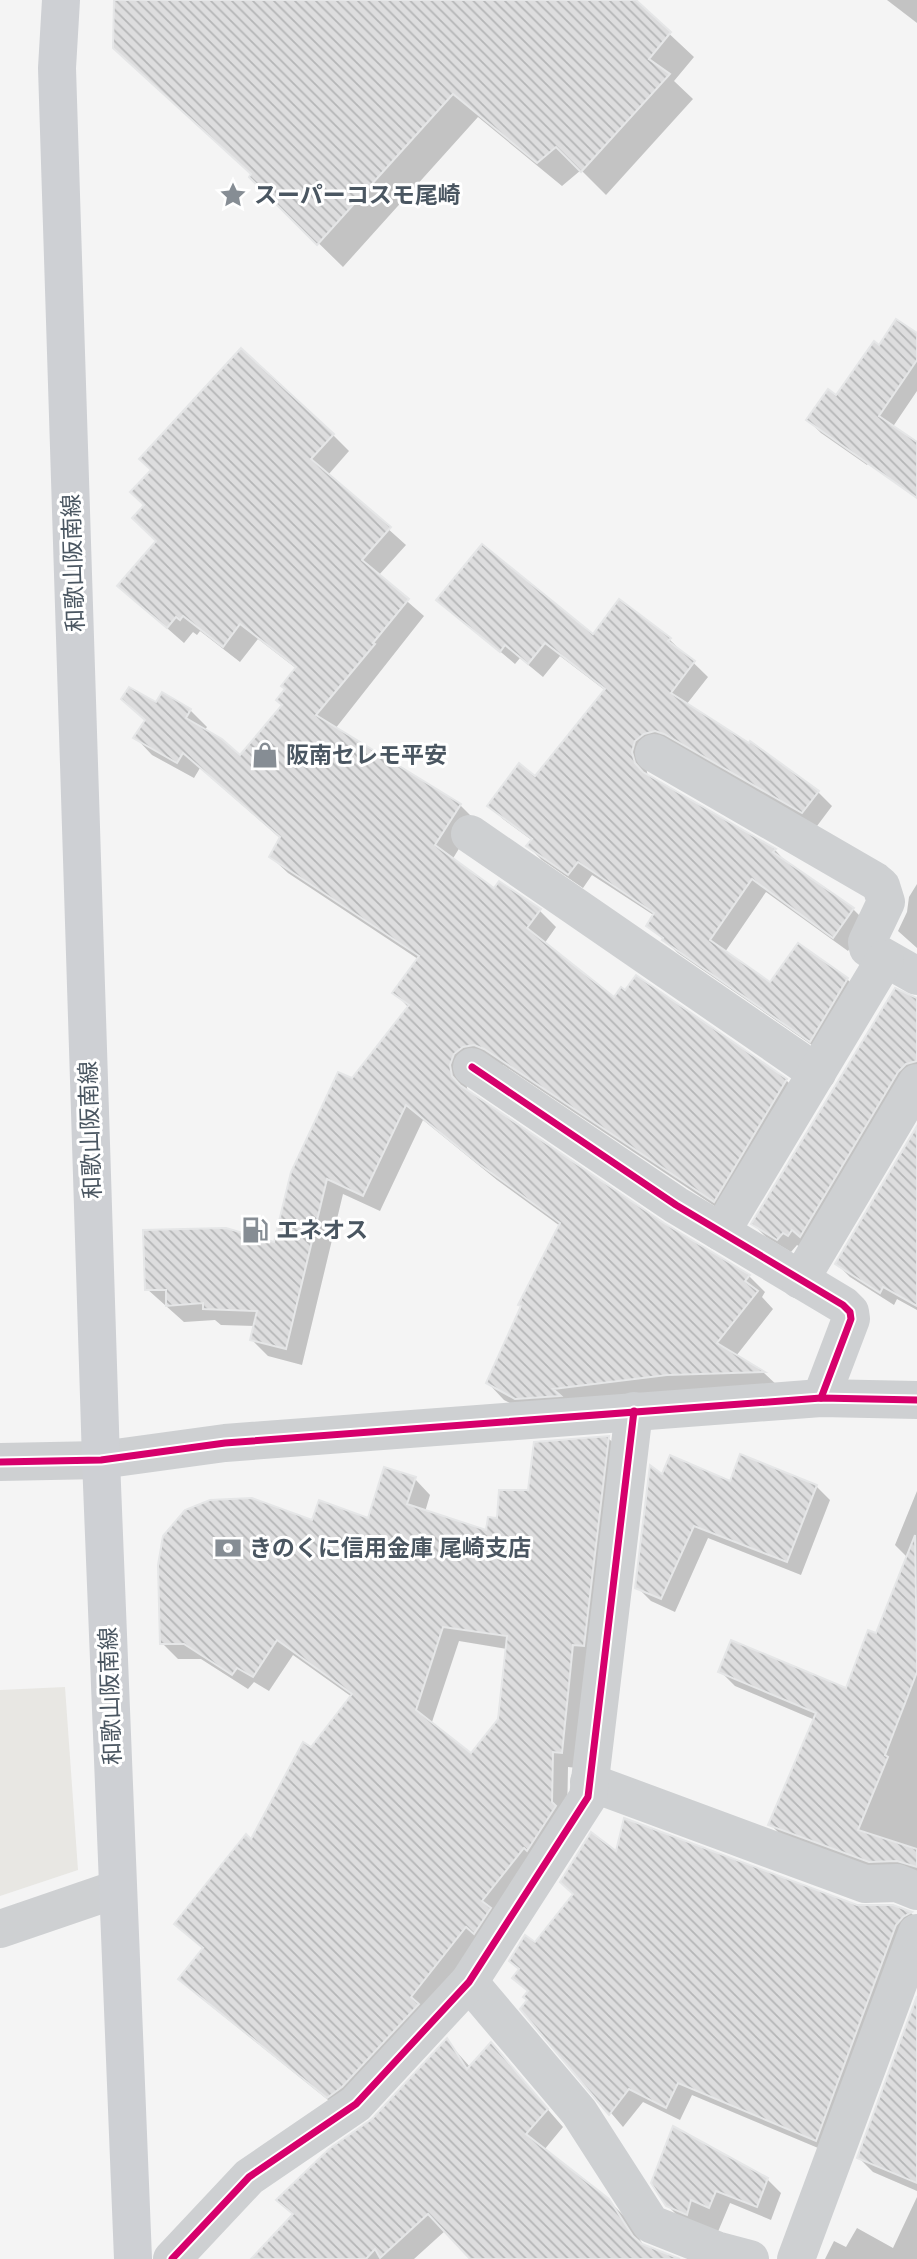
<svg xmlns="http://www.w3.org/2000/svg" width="917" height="2259" font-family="'Varela Round','Noto Sans JP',sans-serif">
<defs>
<pattern id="building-back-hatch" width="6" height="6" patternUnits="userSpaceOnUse" patternTransform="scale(1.75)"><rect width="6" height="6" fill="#ddddde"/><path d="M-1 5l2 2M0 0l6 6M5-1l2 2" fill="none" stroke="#b5b6b7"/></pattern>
</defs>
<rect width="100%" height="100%" fill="#f4f4f4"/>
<!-- commercial -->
<path fill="#e8e7e3" d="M 65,1687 L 78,1870 L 0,1896 L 0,1690 Z"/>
<!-- shadow -->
<g fill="#0003" fill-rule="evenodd">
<path d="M 116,0 L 633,0 L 694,57 L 674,81 L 693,99 L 606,195 L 581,170 L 562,186 L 478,117 L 343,267 L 251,177 L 253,175 Z"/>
<path d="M 887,0 L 917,0 L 917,23 Z"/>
<path d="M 917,335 L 917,391 L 867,465 L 821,433 L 808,420 L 837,398 L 879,347 Z"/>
<path d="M 333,435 L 349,451 L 328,475 L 406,545 L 378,576 L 424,616 L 335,729 L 460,805 L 476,821 L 452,860 L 494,890 L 500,883 L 540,911 L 556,927 L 544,944 L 615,999 L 625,993 L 637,977 L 786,1080 L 803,1097 L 731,1217 L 503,1065 L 466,1082 L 468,1093 L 663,1225 L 749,1276 L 765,1292 L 762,1297 L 773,1309 L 736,1356 L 764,1373 L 779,1387 L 533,1415 L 504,1400 L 488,1383 L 560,1226 L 497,1180 L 423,1120 L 380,1211 L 343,1194 L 302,1365 L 268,1356 L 252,1340 L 255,1326 L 221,1325 L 215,1320 L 184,1322 L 147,1289 L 275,1244 L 352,1080 L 409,1008 L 394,992 L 418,959 L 288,873 L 271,857 L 281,839 L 200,768 L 194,778 L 152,755 L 136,738 L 146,721 L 123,699 L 157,704 L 162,695 L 190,710 L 207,727 L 204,731 L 240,757 L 284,706 L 287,689 L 297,669 L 258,639 L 240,662 L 200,631 L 197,635 L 193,632 L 184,643 L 119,586 Z"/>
<path d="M 439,600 L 593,636 L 669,639 L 708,677 L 686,705 L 818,792 L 832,806 L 817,826 L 646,767 L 648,777 L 775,850 L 788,864 L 853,909 L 867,923 L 848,951 L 766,892 L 725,952 L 770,984 L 847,979 L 861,993 L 825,1054 L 678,953 L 648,925 L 655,916 L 592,875 L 583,888 L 542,860 L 528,846 L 533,841 L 503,819 L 489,805 L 536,778 L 606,691 L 560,656 L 543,677 L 520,658 L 515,664 Z"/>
<path d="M 917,884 L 917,948 L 898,931 L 907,912 L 909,897 Z"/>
<path d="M 917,999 L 917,1079 L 802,1248 L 797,1245 L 791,1252 L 766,1237 L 753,1224 Z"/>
<path d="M 917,1129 L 917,1310 L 897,1299 L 894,1305 L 850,1277 L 837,1264 Z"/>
<path d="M 608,1438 L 624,1453 L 577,1768 L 568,1767 L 567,1819 L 571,1823 L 343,2112 L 196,1994 L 181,1979 L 204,1950 L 177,1924 L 252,1841 L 311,1749 L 352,1697 L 293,1655 L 269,1691 L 254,1682 L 248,1689 L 201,1659 L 178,1659 L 162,1643 L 313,1522 L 369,1520 L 415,1479 L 430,1495 L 425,1512 L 488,1533 L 529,1492 ZM 459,1641 L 507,1649 L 500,1719 L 471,1756 L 431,1725 Z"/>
<path d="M 662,1477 L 731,1484 L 816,1486 L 830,1500 L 801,1575 L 708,1538 L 675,1612 L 651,1601 L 637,1587 Z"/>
<path d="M 917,1491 L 917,1877 L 885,1876 L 785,1839 L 770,1824 L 815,1720 L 735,1686 L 720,1671 L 847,1691 L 877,1635 L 908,1558 L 895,1545 Z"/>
<path d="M 617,1854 L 857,1906 L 893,1907 L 911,1913 L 917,1919 L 830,2153 L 692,2095 L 680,2120 L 643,2102 L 623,2127 L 523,2009 L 529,2001 L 529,1992 L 514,1978 L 536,1945 Z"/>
<path d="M 917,2001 L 917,2191 L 873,2172 L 859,2158 Z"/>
<path d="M 447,2041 L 471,2068 L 491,2044 L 563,2127 L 544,2150 L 608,2200 L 626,2218 L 644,2246 L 675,2259 L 473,2259 L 446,2230 L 414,2259 L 254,2259 L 294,2215 L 279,2200 L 373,2120 Z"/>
<path d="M 767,2179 L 781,2193 L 771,2220 L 730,2203 L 717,2234 L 682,2220 L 667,2205 L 653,2183 Z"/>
<path d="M 917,2197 L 917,2259 L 825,2259 L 834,2241 L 846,2247 L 857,2228 L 893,2248 Z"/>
</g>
<!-- building -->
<g fill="url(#building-back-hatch)" stroke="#e5e6e7" stroke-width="2" fill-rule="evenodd">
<path d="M 114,0 L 636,0 L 671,32 L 649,59 L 670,74 L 581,172 L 556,147 L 537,163 L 453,94 L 317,245 L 249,177 L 251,174 L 113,48 Z"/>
<path d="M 896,319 L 917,333 L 917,360 L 879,416 L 917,442 L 917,498 L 806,420 L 828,389 L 836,395 L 874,341 L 879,345 Z"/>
<path d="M 241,348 L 334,434 L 311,459 L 391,527 L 362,560 L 409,599 L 373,643 L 375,644 L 316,715 L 461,804 L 435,845 L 494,888 L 499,881 L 541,909 L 527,928 L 614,997 L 621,987 L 625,990 L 636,975 L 787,1079 L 714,1202 L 484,1049 L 474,1045 L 463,1047 L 454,1054 L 450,1065 L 452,1076 L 460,1085 L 664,1223 L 750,1275 L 745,1281 L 758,1291 L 717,1343 L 765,1372 L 667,1375 L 553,1389 L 561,1396 L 515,1399 L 486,1383 L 521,1306 L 518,1305 L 560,1223 L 479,1164 L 406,1105 L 363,1196 L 327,1179 L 286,1349 L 250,1340 L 257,1311 L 203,1309 L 203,1303 L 166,1306 L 166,1290 L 145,1290 L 143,1230 L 226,1228 L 274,1242 L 291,1172 L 338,1072 L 352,1078 L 409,1005 L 392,993 L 419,956 L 269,857 L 280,837 L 183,753 L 177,763 L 133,738 L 145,720 L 121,699 L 129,687 L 156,702 L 162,692 L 191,709 L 186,718 L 222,739 L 240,755 L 282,705 L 276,700 L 285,689 L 281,686 L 296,667 L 240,624 L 223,647 L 183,616 L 180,620 L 176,617 L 167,628 L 117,586 L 156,541 L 132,518 L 144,505 L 130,492 L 151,470 L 139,459 Z"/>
<path d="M 482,544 L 593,634 L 619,599 L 671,638 L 668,641 L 695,661 L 671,693 L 749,743 L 750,741 L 819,791 L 802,813 L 664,734 L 655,731 L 644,734 L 635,741 L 632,752 L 635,763 L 643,772 L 776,849 L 773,852 L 854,908 L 833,938 L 752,879 L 710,940 L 770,982 L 798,943 L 848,978 L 810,1042 L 662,940 L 663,938 L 646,926 L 654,913 L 578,862 L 568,875 L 526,846 L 532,839 L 487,806 L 519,763 L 535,776 L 605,689 L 545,643 L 528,664 L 505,645 L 500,652 L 436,600 Z"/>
<path d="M 895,988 L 917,998 L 917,1061 L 906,1064 L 898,1072 L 800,1237 L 792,1230 L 788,1236 L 783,1233 L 777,1240 L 751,1224 Z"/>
<path d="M 917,1126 L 917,1306 L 883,1287 L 880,1293 L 835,1264 Z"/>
<path d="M 609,1436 L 584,1646 L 573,1645 L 562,1753 L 553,1752 L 552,1802 L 556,1806 L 527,1851 L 524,1848 L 482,1901 L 491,1908 L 474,1934 L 466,1927 L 411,1997 L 419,2004 L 342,2087 L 327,2098 L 178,1979 L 203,1948 L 174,1924 L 246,1834 L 251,1839 L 303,1742 L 311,1747 L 352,1694 L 277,1640 L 253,1677 L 237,1668 L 232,1675 L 184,1644 L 160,1644 L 158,1565 L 163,1536 L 185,1510 L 210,1500 L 252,1498 L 312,1520 L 319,1500 L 368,1518 L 384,1467 L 416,1477 L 407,1504 L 486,1530 L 488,1517 L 497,1518 L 499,1490 L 528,1490 L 534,1442 ZM 443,1627 L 507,1636 L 498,1719 L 471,1753 L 416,1710 Z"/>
<path d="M 740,1454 L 817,1485 L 787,1562 L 694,1526 L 661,1599 L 635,1588 L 650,1465 L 662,1474 L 670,1455 L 730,1481 Z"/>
<path d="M 915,1535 L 917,1672 L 885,1755 L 888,1757 L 858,1830 L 917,1849 L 917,1867 L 897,1861 L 869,1862 L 768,1825 L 816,1713 L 718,1672 L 731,1640 L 846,1688 L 868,1630 L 876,1633 Z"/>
<path d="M 624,1818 L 857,1905 L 893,1905 L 912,1912 L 903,1917 L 896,1925 L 816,2141 L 678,2083 L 666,2108 L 629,2089 L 609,2115 L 520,2009 L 527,2000 L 523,1997 L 528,1991 L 512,1978 L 519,1969 L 509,1961 L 525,1935 L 535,1942 L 573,1894 L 560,1882 L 591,1832 L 616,1851 Z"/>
<path d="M 917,1996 L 917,2183 L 857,2158 Z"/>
<path d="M 447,2038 L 467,2069 L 491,2042 L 548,2109 L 526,2134 L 609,2199 L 633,2236 L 642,2244 L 680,2259 L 470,2259 L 428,2214 L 380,2258 L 375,2249 L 366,2259 L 251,2259 L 293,2214 L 276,2200 L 329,2149 L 372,2119 Z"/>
<path d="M 673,2126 L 768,2178 L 757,2207 L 716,2191 L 709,2208 L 691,2200 L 687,2215 L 666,2206 L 651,2183 Z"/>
</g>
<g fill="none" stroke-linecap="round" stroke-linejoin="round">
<!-- minor -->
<g stroke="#ced0d2" stroke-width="38">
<path d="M 654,753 L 875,881 L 881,886 L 886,902 L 867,942 L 868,948 L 917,976"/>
<path d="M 470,834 L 817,1073"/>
<path d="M 472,1067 L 676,1205 L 843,1305 L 850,1312 L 851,1319 L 821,1398"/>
<path d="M 721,1232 L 885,959"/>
<path d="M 800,1280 L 917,1083"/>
<path d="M 589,1782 L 865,1884 L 897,1883 L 917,1891"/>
<path d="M 0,1929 L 117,1889"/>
<path d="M 469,1982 L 579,2112 L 651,2224 L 716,2250 L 750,2259"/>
<path d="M 172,2259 L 249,2177 L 356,2104 L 469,1982 L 588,1797 L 634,1411"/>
<path d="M 796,2259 L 917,1933"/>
</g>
<!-- tertiary -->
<path stroke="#ced0d2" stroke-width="38" d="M 0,1462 L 101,1460 L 225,1443 L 821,1398 L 917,1400"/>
<!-- secondary -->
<path stroke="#ced0d4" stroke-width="38" d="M 61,0 L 57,68 L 101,1460 L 133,2259"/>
<!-- cycleway casing -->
<g stroke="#fff" stroke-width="11">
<g id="cycleway">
<path d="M 472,1067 L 676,1205 L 843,1305 L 850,1312 L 851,1319 L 821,1398"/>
<path d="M 0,1462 L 101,1460 L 225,1443 L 821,1398 L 917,1400"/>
<path d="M 172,2259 L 249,2177 L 356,2104 L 469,1982 L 588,1797 L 634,1411"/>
</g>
</g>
<!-- cycleway -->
<use href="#cycleway" stroke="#d6006c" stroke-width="7"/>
</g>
<!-- icons -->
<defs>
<g id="sight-bare" transform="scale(2.1)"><path d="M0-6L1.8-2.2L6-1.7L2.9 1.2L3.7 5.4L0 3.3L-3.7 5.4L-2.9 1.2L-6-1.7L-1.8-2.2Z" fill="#868d94" stroke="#fff" stroke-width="2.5" paint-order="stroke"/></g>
<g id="shop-bare" transform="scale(2.1)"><path d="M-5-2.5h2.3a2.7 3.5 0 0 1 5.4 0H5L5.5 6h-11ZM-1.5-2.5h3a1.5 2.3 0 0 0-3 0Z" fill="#868d94" stroke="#fff" stroke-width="2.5" paint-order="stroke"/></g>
<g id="fuel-bare" transform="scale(2.1)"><path d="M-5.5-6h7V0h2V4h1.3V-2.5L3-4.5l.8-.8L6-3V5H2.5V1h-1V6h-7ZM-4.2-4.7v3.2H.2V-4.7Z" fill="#868d94" stroke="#fff" stroke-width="2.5" paint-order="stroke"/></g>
<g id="bank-bare" transform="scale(2.1)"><path d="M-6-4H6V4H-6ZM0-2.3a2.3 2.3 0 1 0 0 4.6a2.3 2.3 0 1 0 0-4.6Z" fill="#868d94" stroke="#fff" stroke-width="2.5" paint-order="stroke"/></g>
</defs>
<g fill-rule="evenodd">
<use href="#sight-bare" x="233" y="195"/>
<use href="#shop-bare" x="265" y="755"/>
<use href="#fuel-bare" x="255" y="1230"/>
<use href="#bank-bare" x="228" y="1548"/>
</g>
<g text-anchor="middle" stroke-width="6" stroke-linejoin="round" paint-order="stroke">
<!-- poi labels -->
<g font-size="23" font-weight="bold" fill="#4a5661" stroke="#fff" text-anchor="start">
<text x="254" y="203">スーパーコスモ尾崎</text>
<text x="286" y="763">阪南セレモ平安</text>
<text x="276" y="1238">エネオス</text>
<text x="249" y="1556">きのくに信用金庫 尾崎支店</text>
</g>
<!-- street labels -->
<g font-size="23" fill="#4a5661" stroke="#fff">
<text transform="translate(73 563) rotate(-92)" y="8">和歌山阪南線</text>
<text transform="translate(90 1130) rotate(-92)" y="8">和歌山阪南線</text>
<text transform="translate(110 1696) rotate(-92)" y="8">和歌山阪南線</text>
</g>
</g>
</svg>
